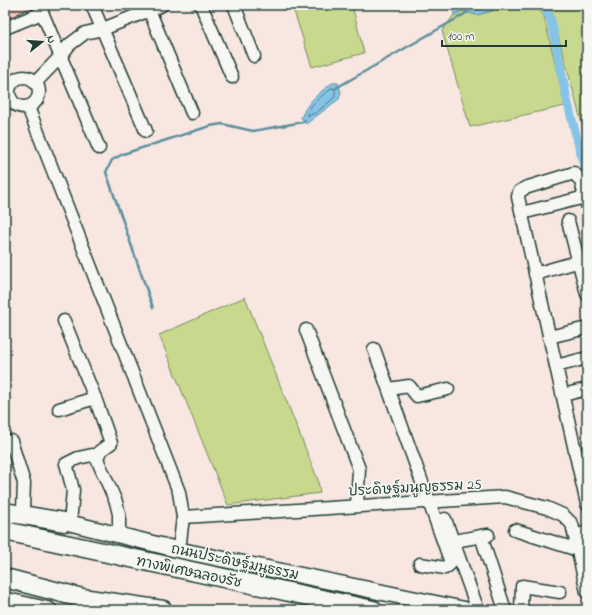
<svg xmlns="http://www.w3.org/2000/svg" width="592" height="615" font-family="'Indie Flower','Playpen Sans Thai',sans-serif">
<rect width="100%" height="100%" fill="#f8e7e0"/>
<filter id="ink" filterUnits="userSpaceOnUse"><feTurbulence type="fractalNoise" baseFrequency=".025" numOctaves="2"/><feDisplacementMap in="SourceGraphic" scale="8" xChannelSelector="R" yChannelSelector="G"/><feConvolveMatrix kernelMatrix="1 2 1 2 8 2 1 2 1" color-interpolation-filters="sRGB"/></filter>
<g filter="url(#ink)">
<!-- green -->
<g fill="#c8d88d" stroke="#748a60">
<path d="M 292,5 L 352,5 L 364,53 L 312,67 Z"/>
<path d="M 494,5 L 536,5 L 544,16 L 565,106 L 470,127 L 442,31 L 454,15 L 462,11 L 477,15 L 492,11 Z"/>
<path d="M 550,5 L 587,5 L 587,143 Z"/>
<path d="M 245,297 L 318,480 L 320,493 L 228,505 L 159,335 Z"/>
</g>
<!-- water -->
<g fill="#86c4e7" stroke="#5d8e9f">
<path d="M 452,5 L 494,5 L 492,11 L 477,15 L 462,11 L 454,15 Z"/>
<path d="M 332,83 L 338,83 L 341,92 L 339,99 L 306,124 L 301,118 C 307,102 318,94 332,83 Z"/>
</g>
<g fill="none" stroke-linecap="round" stroke-linejoin="round">
<!-- shore -->
<path stroke="#48737c" stroke-width="1" d="M 332,88 L 335,89 L 335,97 L 317,112 L 308,116 C 307,105 324,95 332,88 Z"/>
<!-- stream -->
<g stroke="#5d8e9f" stroke-width="2.5">
<path d="M 336,88 L 468,12"/>
<path d="M 153,308 L 106,172 L 112,160 L 123,154 L 210,126 L 222,124 L 253,131 L 303,122 L 305,120"/>
</g>
<!-- canal -->
<path stroke="#86c4e7" stroke-width="9" d="M 543,5 L 551,20 L 567,100 L 587,178"/>
</g>
<!-- building -->
<path fill="#fec5b5" stroke="#1f3d34" d="M 5,5 L 32,5 L 32,7 L 5,20 Z"/>
<g fill="none" stroke-linecap="round" stroke-linejoin="round">
<!-- minor casing -->
<g stroke="#1f3d34" stroke-width="15">
<g id="minor">
<path d="M 39,5 L 99,148"/>
<path d="M 92,5 L 146,131"/>
<path d="M 147,5 L 192,113"/>
<path d="M 201,5 L 232,77"/>
<path d="M 234,5 L 254,56"/>
<path d="M 5,28 L 42,13"/>
<circle cx="24" cy="92" r="15"/>
<path d="M 35,83 L 61,56 L 69,45 L 85,33 L 103,29 L 162,5"/>
<path d="M 28,107 L 179,492 L 183,517 L 179,550"/>
<path d="M 587,205 L 581,181 L 574,173 L 525,188 L 519,192 L 518,197 L 587,504"/>
<path d="M 522,213 L 585,197"/>
<path d="M 568,221 L 587,294"/>
<path d="M 535,274 L 587,259"/>
<path d="M 64,321 L 95,398"/>
<path d="M 306,330 L 359,469 L 357,505"/>
<path d="M 549,337 L 587,328"/>
<path d="M 374,349 L 450,560 L 449,565 L 445,568 L 420,564"/>
<path d="M 556,366 L 587,358"/>
<path d="M 389,389 L 409,386 L 417,396 L 448,389"/>
<path d="M 563,395 L 587,389"/>
<path d="M 59,409 L 95,398 L 111,443 L 100,451 L 97,459"/>
<path d="M 11,441 L 24,483 L 23,509"/>
<path d="M 66,464 L 78,458 L 92,455 L 97,459 L 116,502 L 119,514 L 119,536"/>
<path d="M 67,467 L 73,490 L 70,524"/>
<path d="M 183,517 L 505,497 L 547,508 L 563,515 L 572,524 L 587,592"/>
<path d="M 445,519 L 478,610"/>
<path d="M 515,530 L 578,550"/>
<path d="M 481,536 L 505,610"/>
<path d="M 576,536 L 587,532"/>
<path d="M 454,541 L 488,535"/>
<path d="M 521,610 L 522,586 L 560,592"/>
</g>
</g>
<!-- major casing -->
<g stroke="#1f3d34" stroke-width="18">
<g id="major">
<path d="M 54,519 L 179,550 L 467,610"/>
<path d="M 5,600 L 49,610"/>
</g>
</g>
<!-- highway casing -->
<g stroke="#1f3d34" stroke-width="21">
<g id="highway">
<path d="M 5,512 L 64,522"/>
<path d="M 5,531 L 373,610"/>
<path d="M 5,578 L 82,598 L 163,610"/>
</g>
</g>
<!-- minor -->
<use href="#minor" stroke="#f6f6f2" stroke-width="12"/>
<!-- major -->
<use href="#major" stroke="#f6f6f2" stroke-width="15"/>
<!-- highway -->
<use href="#highway" stroke="#f6f6f2" stroke-width="18"/>
</g>
</g>
<g text-anchor="middle" stroke-width="3.5" stroke-linejoin="round" paint-order="stroke">
<!-- street labels -->
<g font-size="14" fill="#1f3d34" stroke="#f6f6f2">
<text transform="translate(415 487) rotate(-3)" y="5">ประดิษฐ์มนูญธรรม 25</text>
<text transform="translate(235 561) rotate(12)" y="5">ถนนประดิษฐ์มนูธรรม</text>
<text transform="translate(189 571) rotate(12)" y="5">ทางพิเศษฉลองรัช</text>
</g>
</g>
<!-- margin -->
<rect width="592" height="615" fill="none" stroke="#f6f6f2" stroke-width="20"/>
<rect x="10" y="10" width="572" height="595" fill="none" stroke="#1f3d34" stroke-width="1.5" filter="url(#ink)"/>
<!-- north arrow -->
<g transform="translate(42 42) rotate(73)" stroke="#f6f6f2" stroke-width="3" paint-order="stroke">
<path d="M0-3L7 15L0 10L-7 15Z" fill="#1f3d34"/>
<text y="-6" font-size="11" font-weight="bold" text-anchor="middle" fill="#1f3d34">N</text>
</g>
<!-- scale -->
<path d="M442 40v6h124v-6" fill="none" stroke="#1f3d34" stroke-width="2"/>
<text x="448" y="40" font-size="12" fill="#1f3d34" stroke="#f6f6f2" stroke-width="3" paint-order="stroke">100 m</text>
</svg>
